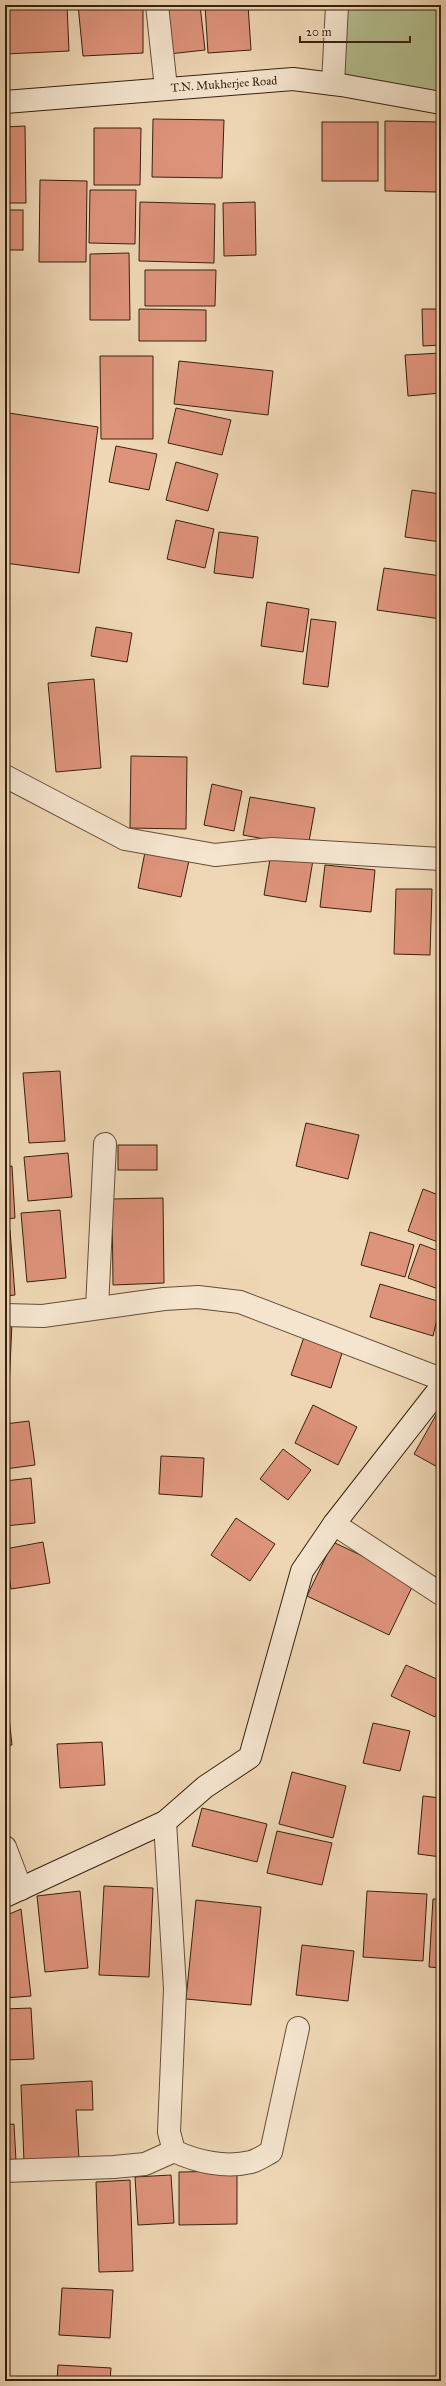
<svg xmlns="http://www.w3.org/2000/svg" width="446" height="2386" font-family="'IM FELL Great Primer',serif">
<rect width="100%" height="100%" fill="#efd7b5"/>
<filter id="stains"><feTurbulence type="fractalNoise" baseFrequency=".005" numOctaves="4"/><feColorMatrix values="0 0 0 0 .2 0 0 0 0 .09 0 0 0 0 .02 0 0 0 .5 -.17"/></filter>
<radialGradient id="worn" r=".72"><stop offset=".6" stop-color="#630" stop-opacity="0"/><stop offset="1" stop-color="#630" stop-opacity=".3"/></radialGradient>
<!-- green -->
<path fill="#b5bf90" stroke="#76704e" d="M 338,5 L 441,5 L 441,103 L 333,84 Z"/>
<!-- building -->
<g fill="#de937b" stroke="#37210d">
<path d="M 5,5 L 67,5 L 69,51 L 5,54 Z"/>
<path d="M 78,5 L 143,5 L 143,53 L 83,56 Z"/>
<path d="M 164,5 L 200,5 L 205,50 L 169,54 Z"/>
<path d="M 205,5 L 248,5 L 251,50 L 208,53 Z"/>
<path d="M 153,119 L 224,120 L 222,178 L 152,177 Z"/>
<path d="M 385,121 L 439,122 L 438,192 L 385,191 Z"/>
<rect x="322" y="122" width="56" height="59"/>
<path d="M 25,126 L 26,203 L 5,203 L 5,127 Z"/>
<path d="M 94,128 L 141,128 L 140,185 L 94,185 Z"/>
<path d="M 40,180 L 87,181 L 86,262 L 39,262 Z"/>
<path d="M 90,190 L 136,190 L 135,244 L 89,243 Z"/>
<path d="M 140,202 L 215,204 L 214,263 L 139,261 Z"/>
<path d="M 255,202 L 256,255 L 224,256 L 223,203 Z"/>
<rect x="5" y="210" width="18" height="40"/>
<path d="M 129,253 L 130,320 L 90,320 L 90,254 Z"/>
<path d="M 145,270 L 216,270 L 215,306 L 145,306 Z"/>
<path d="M 139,309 L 206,310 L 206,341 L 139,341 Z"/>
<path d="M 422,309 L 441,309 L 441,345 L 423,346 Z"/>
<path d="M 441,353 L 441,393 L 408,396 L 405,355 Z"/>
<path d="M 100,356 L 153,356 L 153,439 L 101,439 Z"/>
<path d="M 179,361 L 273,371 L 268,415 L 174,404 Z"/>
<path d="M 176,408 L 231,420 L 222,455 L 168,443 Z"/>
<path d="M 9,413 L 98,427 L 79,573 L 5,563 L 5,437 Z"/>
<path d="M 116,446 L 157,454 L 149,490 L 109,482 Z"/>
<path d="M 176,462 L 218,474 L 208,511 L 166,500 Z"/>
<path d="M 412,490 L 441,494 L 441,542 L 405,537 Z"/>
<path d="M 176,520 L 214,529 L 205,568 L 167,559 Z"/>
<path d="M 219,532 L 258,537 L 253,578 L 214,573 Z"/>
<path d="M 384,568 L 441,576 L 441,619 L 377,610 Z"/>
<path d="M 267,602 L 309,609 L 303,652 L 261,646 Z"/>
<path d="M 311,619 L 336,622 L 328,687 L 303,684 Z"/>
<path d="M 96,627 L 132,633 L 127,662 L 91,656 Z"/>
<path d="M 94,679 L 101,768 L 56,772 L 48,683 Z"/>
<path d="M 131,756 L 187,757 L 186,829 L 130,828 Z"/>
<path d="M 212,784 L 242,791 L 234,831 L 204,825 Z"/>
<path d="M 250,797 L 315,808 L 308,847 L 243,835 Z"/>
<path d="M 146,847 L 190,856 L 181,897 L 138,888 Z"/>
<path d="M 271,853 L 313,860 L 306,902 L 264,895 Z"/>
<path d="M 325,865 L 375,870 L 371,912 L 320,907 Z"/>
<path d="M 396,889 L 432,889 L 430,955 L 394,954 Z"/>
<path d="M 60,1071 L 65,1141 L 29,1143 L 23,1073 Z"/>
<path d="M 306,1123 L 359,1135 L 348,1179 L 296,1166 Z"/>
<rect x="118" y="1145" width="39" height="25"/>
<path d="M 68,1153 L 72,1197 L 28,1201 L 24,1157 Z"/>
<path d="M 12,1166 L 15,1218 L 5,1219 L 5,1167 Z"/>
<path d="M 423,1189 L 441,1196 L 441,1243 L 408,1231 Z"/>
<path d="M 163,1198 L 164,1283 L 113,1285 L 112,1199 Z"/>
<path d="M 60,1210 L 66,1278 L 27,1282 L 21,1213 Z"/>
<path d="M 5,1230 L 10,1230 L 15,1295 L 5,1296 Z"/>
<path d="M 370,1232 L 414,1245 L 405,1277 L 361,1265 Z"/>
<path d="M 420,1244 L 441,1252 L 441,1290 L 408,1278 Z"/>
<path d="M 380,1284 L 441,1302 L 433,1336 L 370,1317 Z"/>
<path d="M 5,1322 L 12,1323 L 9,1389 L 5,1389 Z"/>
<path d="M 304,1337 L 343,1350 L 331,1388 L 291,1375 Z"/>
<path d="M 313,1405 L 357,1427 L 338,1465 L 295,1443 Z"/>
<path d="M 441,1406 L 441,1469 L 414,1454 Z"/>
<path d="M 29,1421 L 35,1465 L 5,1469 L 5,1424 Z"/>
<path d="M 283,1449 L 311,1470 L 288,1500 L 260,1479 Z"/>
<path d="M 161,1456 L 204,1458 L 202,1497 L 159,1494 Z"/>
<path d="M 31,1478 L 35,1523 L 5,1526 L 5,1481 Z"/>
<path d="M 236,1518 L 275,1544 L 250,1581 L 211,1555 Z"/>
<path d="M 43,1542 L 50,1583 L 11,1589 L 5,1549 Z"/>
<path d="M 333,1542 L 415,1581 L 389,1635 L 307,1596 Z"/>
<path d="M 406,1665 L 441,1681 L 441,1705 L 435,1717 L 391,1696 Z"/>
<path d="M 5,1681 L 12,1745 L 5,1746 Z"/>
<path d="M 373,1723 L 410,1731 L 400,1771 L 363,1763 Z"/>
<path d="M 102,1742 L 105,1785 L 60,1788 L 57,1744 Z"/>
<path d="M 292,1772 L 346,1786 L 333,1838 L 279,1824 Z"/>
<path d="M 423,1796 L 441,1798 L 441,1857 L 418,1854 Z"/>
<path d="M 202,1808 L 267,1824 L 257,1862 L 192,1846 Z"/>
<path d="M 277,1831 L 332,1843 L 322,1885 L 267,1873 Z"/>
<path d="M 104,1886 L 153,1888 L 149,1977 L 99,1975 Z"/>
<path d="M 80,1891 L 88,1968 L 45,1972 L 37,1896 Z"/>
<path d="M 367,1891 L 427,1894 L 423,1961 L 363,1957 Z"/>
<path d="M 433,1899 L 441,1899 L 441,1968 L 429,1967 Z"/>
<path d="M 196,1900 L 261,1907 L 251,2005 L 186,1999 Z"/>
<path d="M 21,1909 L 31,1996 L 5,1998 L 5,1916 Z"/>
<path d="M 302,1945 L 354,1951 L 348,2001 L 296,1995 Z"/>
<path d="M 31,2008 L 34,2059 L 5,2060 L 5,2009 Z"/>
<path d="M 92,2081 L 93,2110 L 76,2110 L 79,2159 L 24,2162 L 21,2085 Z"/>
<path d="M 14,2124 L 16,2161 L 5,2162 L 5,2125 Z"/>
<path d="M 237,2171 L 237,2224 L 179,2225 L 179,2172 Z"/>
<path d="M 171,2175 L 174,2223 L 138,2225 L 135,2177 Z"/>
<path d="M 130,2180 L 133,2271 L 99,2272 L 96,2182 Z"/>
<path d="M 62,2288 L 113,2290 L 110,2338 L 59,2335 Z"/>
<path d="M 58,2365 L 111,2368 L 110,2381 L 57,2381 Z"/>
</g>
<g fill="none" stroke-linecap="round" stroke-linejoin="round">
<!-- street casing -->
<g stroke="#654e37" stroke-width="24">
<g id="street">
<path d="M 157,5 L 166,88"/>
<path d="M 333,84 L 337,5"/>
<path d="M 5,776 L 125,839 L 215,855 L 272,849 L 441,859"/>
<path d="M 97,1308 L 105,1144"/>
<path d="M 5,1315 L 43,1316 L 164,1299 L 198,1297 L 240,1302 L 441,1379"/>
<path d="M 334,1524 L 441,1594"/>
<path d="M 165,1822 L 175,1989 L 169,2132 L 174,2151 C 197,2162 226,2168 251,2162 C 258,2160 265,2155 271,2152 L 298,2028"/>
<path d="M 5,1847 L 21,1889"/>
<path d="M 5,2171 L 114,2167 L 145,2164 L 174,2151"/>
</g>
</g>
<!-- secondary casing -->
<g stroke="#37210d" stroke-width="24">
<g id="secondary">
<path d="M 5,102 L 293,79 L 341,85 L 441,103"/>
<path d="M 5,1896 L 165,1822 L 205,1787 L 250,1757 L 302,1571 L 334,1524 L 441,1387"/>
</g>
</g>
<!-- street -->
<use href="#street" stroke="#f5e5cf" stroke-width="22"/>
<!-- secondary -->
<use href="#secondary" stroke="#f5e5cf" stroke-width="22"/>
</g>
<g text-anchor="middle" stroke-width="4" stroke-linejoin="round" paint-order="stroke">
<!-- street labels -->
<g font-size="12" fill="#37210d" stroke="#f5e5cf">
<text transform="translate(224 84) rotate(-4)" y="4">T.N. Mukherjee Road</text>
</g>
</g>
<!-- margin -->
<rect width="446" height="2386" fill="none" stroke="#efd7b5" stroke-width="20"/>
<rect x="6" y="6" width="434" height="2374" fill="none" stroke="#37210d" stroke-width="2"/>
<rect x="10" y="10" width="426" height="2366" fill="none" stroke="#37210d"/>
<!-- scale -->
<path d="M300 36v6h110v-6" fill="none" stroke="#37210d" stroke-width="2"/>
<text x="306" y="36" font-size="12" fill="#37210d" stroke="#f5e5cf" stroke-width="3" paint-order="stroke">20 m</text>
<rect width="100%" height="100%" filter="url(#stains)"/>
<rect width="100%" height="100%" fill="url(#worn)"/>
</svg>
